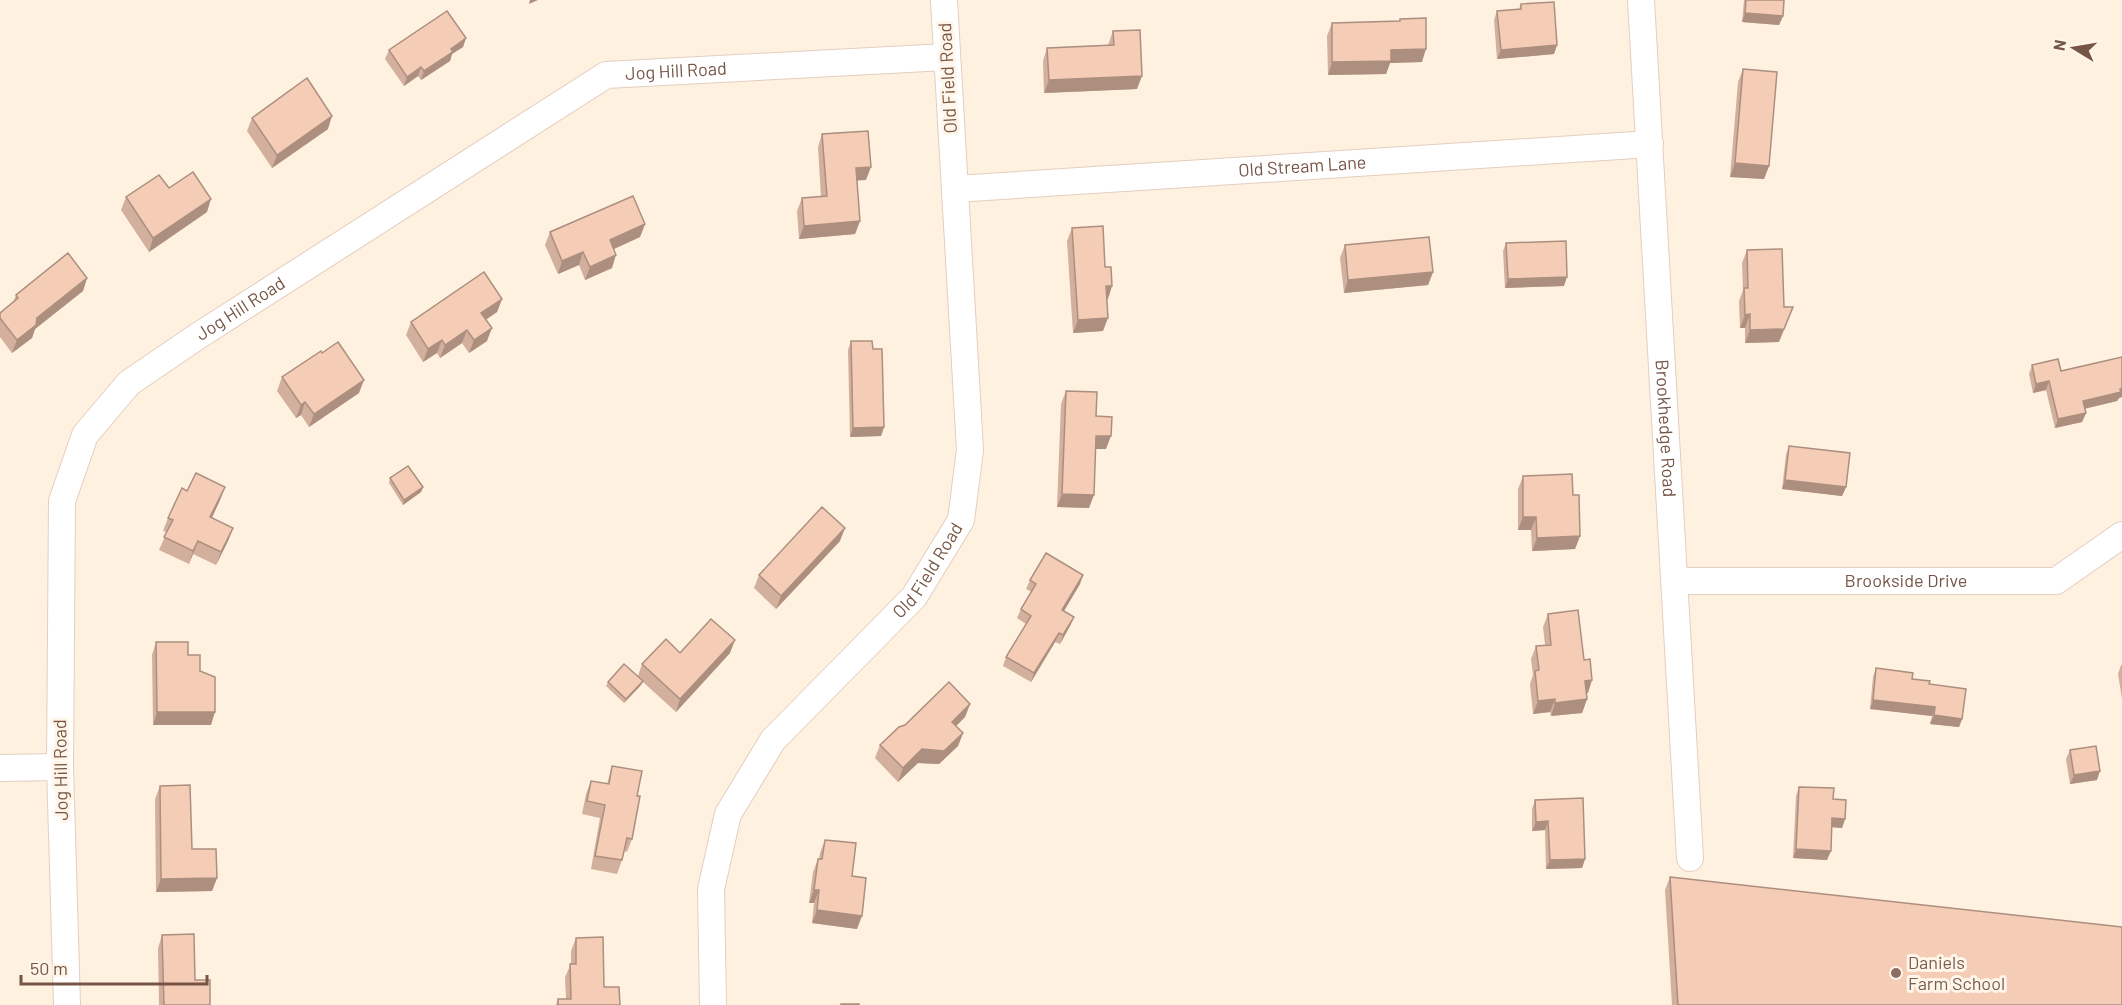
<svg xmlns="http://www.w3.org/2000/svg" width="2122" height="1005" font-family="Barlow,sans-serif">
<rect width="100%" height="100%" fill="#fef1e0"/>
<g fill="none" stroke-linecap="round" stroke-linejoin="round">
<!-- street casing -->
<g stroke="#e4cebf" stroke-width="28">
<g id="street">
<path id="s1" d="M 1641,0 L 1690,858"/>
<path id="s2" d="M 955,189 L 1650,144"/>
<path id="s3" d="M 1675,581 L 2056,581 L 2122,535"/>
<path d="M 0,768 L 60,767"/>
<path id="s4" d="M 67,1005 L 60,767 L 62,501 L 85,435 L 129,383 L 198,336 L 606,75 L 946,57"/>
<path id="s5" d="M 713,1005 L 711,889 L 728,814 L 773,740 L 914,597 L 961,520 L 970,450 L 944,0"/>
</g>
</g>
<!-- street -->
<use href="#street" stroke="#fff" stroke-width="26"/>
</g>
<!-- wall -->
<g fill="#d3af9d">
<path d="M 1744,0 L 1784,0 L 1783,16 L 1779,25 L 1742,22 Z"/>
<path d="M 1521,4 L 1557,45 L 1554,54 L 1497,59 L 1494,20 L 1497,11 L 1519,9 Z"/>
<path d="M 1400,19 L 1422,62 L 1390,63 L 1386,74 L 1328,75 L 1327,36 L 1332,23 L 1399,21 Z"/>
<path d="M 1113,31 L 1137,89 L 1044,93 L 1043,61 L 1047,48 L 1108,45 Z"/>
<path d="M 466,38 L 463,47 L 452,54 L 450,61 L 421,80 L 418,76 L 404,86 L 385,59 L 389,50 Z"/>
<path d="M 1743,69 L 1769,166 L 1764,179 L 1730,177 L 1738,82 Z"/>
<path d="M 252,118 L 328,129 L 272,168 L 247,131 Z"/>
<path d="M 822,134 L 866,180 L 857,180 L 860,221 L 855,234 L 799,239 L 797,211 L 802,198 L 821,197 L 818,147 Z"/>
<path d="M 169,188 L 207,212 L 149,252 L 121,210 L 126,197 Z"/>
<path d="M 645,224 L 640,237 L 614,249 L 612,268 L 585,280 L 579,265 L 558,274 L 545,245 L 550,232 Z"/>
<path d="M 1072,228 L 1105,267 L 1112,286 L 1107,299 L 1103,331 L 1073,333 L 1067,241 Z"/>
<path d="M 1506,243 L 1564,286 L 1505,288 L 1503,251 Z"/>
<path d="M 1345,245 L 1433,272 L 1428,285 L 1344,293 L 1340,258 Z"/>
<path d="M 1747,250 L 1779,342 L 1745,343 L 1745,328 L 1740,328 L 1739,301 L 1743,290 L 1742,263 Z"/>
<path d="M 87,278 L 83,291 L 35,329 L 32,338 L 12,353 L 0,337 L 0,313 L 13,303 L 16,295 Z"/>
<path d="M 502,299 L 497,312 L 486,319 L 487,341 L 469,353 L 462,343 L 440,358 L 437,353 L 423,362 L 406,335 L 411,322 Z"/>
<path d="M 851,341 L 873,349 L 884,427 L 881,436 L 850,437 L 848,350 Z"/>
<path d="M 2122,357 L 2122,397 L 2119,398 L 2117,401 L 2084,409 L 2086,413 L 2082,422 L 2055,428 L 2046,390 L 2033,393 L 2029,374 L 2032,365 L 2061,371 Z"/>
<path d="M 282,377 L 359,393 L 309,427 L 301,415 L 296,418 L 277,391 Z"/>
<path d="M 1066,391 L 1096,416 L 1106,449 L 1095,449 L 1089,508 L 1057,507 L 1061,404 Z"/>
<path d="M 1789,446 L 1846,487 L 1842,496 L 1782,489 L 1786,455 Z"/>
<path d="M 1523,476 L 1580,536 L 1575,549 L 1532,551 L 1531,530 L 1518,530 L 1518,489 Z"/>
<path d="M 390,478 L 423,487 L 421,492 L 403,505 L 389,483 Z"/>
<path d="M 225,487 L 220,500 L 212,518 L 233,528 L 228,541 L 216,565 L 193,554 L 189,564 L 159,550 L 167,532 L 163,531 L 168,518 L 187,491 Z"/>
<path d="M 840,541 L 776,609 L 754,588 L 759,575 Z"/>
<path d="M 1030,580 L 1080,584 L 1064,611 L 1074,617 L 1070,626 L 1060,644 L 1055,642 L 1031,682 L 1003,666 L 1006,657 L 1026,624 L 1017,618 L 1021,609 L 1032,592 L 1026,589 Z"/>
<path d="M 1548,614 L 1588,693 L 1586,693 L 1587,699 L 1582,713 L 1551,716 L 1550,712 L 1533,714 L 1530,684 L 1533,675 L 1531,659 L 1536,646 L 1545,645 L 1543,627 Z"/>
<path d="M 156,642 L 188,655 L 200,671 L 211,725 L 153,725 L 152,655 Z"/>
<path d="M 680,653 L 730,653 L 676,712 L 643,682 L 641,685 L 624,703 L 606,686 L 608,682 L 638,676 L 642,664 Z"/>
<path d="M 2121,665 L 2122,665 L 2122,699 L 2118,674 Z"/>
<path d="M 1876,668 L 1929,684 L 1962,719 L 1959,727 L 1930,724 L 1932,716 L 1870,709 L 1873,677 Z"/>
<path d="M 970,704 L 965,717 L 956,726 L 963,733 L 958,746 L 939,764 L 918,763 L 898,782 L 875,758 L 880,745 L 905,725 Z"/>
<path d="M 2070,750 L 2097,780 L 2070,784 L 2066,759 Z"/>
<path d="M 612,766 L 637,796 L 632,839 L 627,852 L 624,851 L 622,860 L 617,874 L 591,869 L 600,818 L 582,814 L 586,794 L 591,781 L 607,784 Z"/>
<path d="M 160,786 L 192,849 L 217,878 L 212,891 L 156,892 L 155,799 Z"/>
<path d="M 1799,787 L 1833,799 L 1845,819 L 1842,828 L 1831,827 L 1827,860 L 1793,858 L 1796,796 Z"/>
<path d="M 1535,800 L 1585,859 L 1582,868 L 1546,869 L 1545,830 L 1532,831 L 1532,809 Z"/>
<path d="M 825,840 L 852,876 L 857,929 L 812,923 L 814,903 L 809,903 L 813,872 L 818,859 L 819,859 L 820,853 Z"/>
<path d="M 1670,877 L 2122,1005 L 1672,1005 L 1665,890 Z"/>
<path d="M 162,935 L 195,980 L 210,1005 L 159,1005 L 158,948 Z"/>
<path d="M 576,938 L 604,987 L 620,1005 L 556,1005 L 558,999 L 566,999 L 565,977 L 571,964 L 571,951 Z"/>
</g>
<!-- shaded-wall -->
<g fill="#ac8f7f">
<path d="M 530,0 L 538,0 L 529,4 Z"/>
<path d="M 1745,13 L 1783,16 L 1779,25 L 1742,22 Z"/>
<path d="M 466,38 L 463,47 L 452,54 L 450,61 L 421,80 L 424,71 L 451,49 Z"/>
<path d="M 1557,45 L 1554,54 L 1497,59 L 1501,50 Z"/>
<path d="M 1426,49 L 1422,62 L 1390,63 L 1386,74 L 1328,75 L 1332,62 L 1391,50 Z"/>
<path d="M 421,67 L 418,76 L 404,86 L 407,77 Z"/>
<path d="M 1142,76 L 1137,89 L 1044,93 L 1049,80 Z"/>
<path d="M 332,116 L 328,129 L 272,168 L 277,155 Z"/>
<path d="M 1735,163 L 1769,166 L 1764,179 L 1730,177 Z"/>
<path d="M 871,167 L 866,180 L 851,181 L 856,168 Z"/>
<path d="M 211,199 L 207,212 L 149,252 L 153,238 Z"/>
<path d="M 860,221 L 855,234 L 799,239 L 804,226 Z"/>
<path d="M 645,224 L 640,237 L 605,253 L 610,240 Z"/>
<path d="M 583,252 L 579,265 L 558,274 L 562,261 Z"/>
<path d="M 616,255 L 612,268 L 585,280 L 590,267 Z"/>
<path d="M 1433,272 L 1428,285 L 1344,293 L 1348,280 Z"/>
<path d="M 1567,277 L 1564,286 L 1505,288 L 1508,279 Z"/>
<path d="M 87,278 L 83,291 L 35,329 L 32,338 L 12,353 L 17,340 L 37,318 Z"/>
<path d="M 1106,286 L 1112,286 L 1108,299 L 1101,299 Z"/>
<path d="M 502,299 L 497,312 L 477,326 L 481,313 Z"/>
<path d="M 1750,314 L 1745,328 L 1740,328 L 1745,315 Z"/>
<path d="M 1108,318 L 1103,331 L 1073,333 L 1078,320 Z"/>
<path d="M 1788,320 L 1779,342 L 1745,343 L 1750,330 Z"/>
<path d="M 492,328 L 487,341 L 469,353 L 474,340 Z"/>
<path d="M 467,330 L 462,343 L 440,358 L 445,345 Z"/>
<path d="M 442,340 L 437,353 L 423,362 L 428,349 Z"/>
<path d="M 364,380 L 359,393 L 309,427 L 314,414 Z"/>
<path d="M 2049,381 L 2046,390 L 2033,393 L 2036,384 Z"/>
<path d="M 2122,389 L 2122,397 L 2119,398 L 2117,401 L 2079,410 L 2083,401 Z"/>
<path d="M 305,402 L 301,415 L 296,418 L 301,405 Z"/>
<path d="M 2086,413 L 2082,422 L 2055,428 L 2058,419 Z"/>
<path d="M 884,427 L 881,436 L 850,437 L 853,428 Z"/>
<path d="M 1096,436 L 1111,436 L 1106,449 L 1091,449 Z"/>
<path d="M 1785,480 L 1846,487 L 1842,496 L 1782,489 Z"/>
<path d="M 225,487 L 220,500 L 206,530 L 210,517 Z"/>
<path d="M 423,487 L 421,492 L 403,505 L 404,500 Z"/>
<path d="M 1062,494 L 1094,495 L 1089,508 L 1057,507 Z"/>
<path d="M 1523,517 L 1536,517 L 1531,530 L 1518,530 Z"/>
<path d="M 233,528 L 228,541 L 216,565 L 221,552 Z"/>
<path d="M 845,528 L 840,541 L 776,609 L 781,596 Z"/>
<path d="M 1580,536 L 1575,549 L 1532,551 L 1537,538 Z"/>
<path d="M 198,541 L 193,554 L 189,564 L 193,551 Z"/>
<path d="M 1083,575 L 1080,584 L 1059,619 L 1062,610 Z"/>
<path d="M 1074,617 L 1070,626 L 1060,644 L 1063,635 Z"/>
<path d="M 1059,633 L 1055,642 L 1031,682 L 1034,673 Z"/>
<path d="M 735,640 L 730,653 L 676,712 L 680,699 Z"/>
<path d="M 1592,680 L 1588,693 L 1580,694 L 1585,681 Z"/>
<path d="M 643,681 L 641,685 L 624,703 L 626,699 Z"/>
<path d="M 1555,699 L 1550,712 L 1533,714 L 1538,701 Z"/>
<path d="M 1587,699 L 1582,713 L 1551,716 L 1555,703 Z"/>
<path d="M 1873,700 L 1935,707 L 1932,716 L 1870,709 Z"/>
<path d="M 970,704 L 965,717 L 947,735 L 952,722 Z"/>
<path d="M 157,712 L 215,712 L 211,725 L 153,725 Z"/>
<path d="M 1934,715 L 1962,719 L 1959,727 L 1930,724 Z"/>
<path d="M 963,733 L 958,746 L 939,764 L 918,763 L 898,782 L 903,768 L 922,749 Z"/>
<path d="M 2100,771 L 2097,780 L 2070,784 L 2074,775 Z"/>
<path d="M 1832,818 L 1845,819 L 1842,828 L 1829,827 Z"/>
<path d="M 1548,821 L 1545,830 L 1532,831 L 1536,822 Z"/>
<path d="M 1796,849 L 1831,851 L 1827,860 L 1793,858 Z"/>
<path d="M 1585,859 L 1582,868 L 1546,869 L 1550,860 Z"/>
<path d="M 217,878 L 212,891 L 156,892 L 161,879 Z"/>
<path d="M 814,890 L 819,890 L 814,903 L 809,903 Z"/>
<path d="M 817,910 L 862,916 L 857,929 L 812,923 Z"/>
</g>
<!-- building -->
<g fill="#f5ccb6" stroke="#ac8f7f" stroke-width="1.5">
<path d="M 1746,0 L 1784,0 L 1783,16 L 1745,13 Z"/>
<path d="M 1554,2 L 1557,45 L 1501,50 L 1497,11 L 1521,9 L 1521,4 Z"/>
<path d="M 447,11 L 466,38 L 451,49 L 453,52 L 424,71 L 421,67 L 407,77 L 389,50 Z"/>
<path d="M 1426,18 L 1426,49 L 1391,50 L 1391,61 L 1332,62 L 1332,23 L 1400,21 L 1400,19 Z"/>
<path d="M 1140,30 L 1142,76 L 1049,80 L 1047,48 L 1114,45 L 1113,31 Z"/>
<path d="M 1743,69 L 1777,72 L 1769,166 L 1735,163 Z"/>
<path d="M 307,78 L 332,116 L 277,155 L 252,118 Z"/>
<path d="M 868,131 L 871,167 L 856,168 L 860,221 L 804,226 L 802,198 L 827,196 L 822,134 Z"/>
<path d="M 193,172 L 211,199 L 153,238 L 126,197 L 159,175 L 169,188 Z"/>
<path d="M 633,196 L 645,224 L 610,240 L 616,255 L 590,267 L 583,252 L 562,261 L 550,232 Z"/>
<path d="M 1103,226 L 1105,267 L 1111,267 L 1112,286 L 1106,286 L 1108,318 L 1078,320 L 1072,228 Z"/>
<path d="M 1429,237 L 1433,272 L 1348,280 L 1345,245 Z"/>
<path d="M 1566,241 L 1567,277 L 1508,279 L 1506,243 Z"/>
<path d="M 1782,249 L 1784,307 L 1793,307 L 1784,329 L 1750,330 L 1750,314 L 1745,315 L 1744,288 L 1748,288 L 1747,250 Z"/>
<path d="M 68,253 L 87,278 L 37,318 L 36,325 L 17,340 L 0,318 L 0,313 L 18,298 L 16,295 Z"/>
<path d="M 484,272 L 502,299 L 481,313 L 492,328 L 474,340 L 467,330 L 445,345 L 442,340 L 428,349 L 411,322 Z"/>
<path d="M 851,341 L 872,341 L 873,349 L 882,349 L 884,427 L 853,428 Z"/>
<path d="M 338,342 L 364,380 L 314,414 L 305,402 L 301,405 L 282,377 L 321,351 L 322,353 Z"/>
<path d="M 2122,357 L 2122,389 L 2120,389 L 2121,392 L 2083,401 L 2086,413 L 2058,419 L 2049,381 L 2036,384 L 2032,365 L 2058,359 L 2061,371 Z"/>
<path d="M 1066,391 L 1097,392 L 1096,416 L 1112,417 L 1111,436 L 1096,436 L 1094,495 L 1062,494 Z"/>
<path d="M 1789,446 L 1850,453 L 1846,487 L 1785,480 Z"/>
<path d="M 408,466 L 423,487 L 404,500 L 390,478 Z"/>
<path d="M 196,473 L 225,487 L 210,517 L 233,528 L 221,552 L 198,541 L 193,551 L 164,537 L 173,520 L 168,518 L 182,488 L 187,491 Z"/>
<path d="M 1572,474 L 1573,495 L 1579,495 L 1580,536 L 1537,538 L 1536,517 L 1523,517 L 1523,476 Z"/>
<path d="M 822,507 L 845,528 L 781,596 L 759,575 Z"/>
<path d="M 1046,553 L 1083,575 L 1062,610 L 1074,617 L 1063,635 L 1059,633 L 1034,673 L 1006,657 L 1031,616 L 1021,609 L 1036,584 L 1030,580 Z"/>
<path d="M 1578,610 L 1584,660 L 1590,659 L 1592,680 L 1585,681 L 1587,699 L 1555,703 L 1555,699 L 1538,701 L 1535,671 L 1539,670 L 1536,646 L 1551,645 L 1548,614 Z"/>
<path d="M 711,619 L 735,640 L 680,699 L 642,664 L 666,639 L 680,653 Z"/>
<path d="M 156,642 L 188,642 L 188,655 L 200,655 L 200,671 L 215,677 L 215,712 L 157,712 Z"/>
<path d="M 624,664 L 643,681 L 626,699 L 608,682 Z"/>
<path d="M 1876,668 L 1913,673 L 1912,679 L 1930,681 L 1929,684 L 1966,689 L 1962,719 L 1934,715 L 1935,707 L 1873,700 Z"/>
<path d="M 949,682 L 970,704 L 952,722 L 963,733 L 944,751 L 922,749 L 903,768 L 880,745 L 899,727 L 905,725 Z"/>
<path d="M 2096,746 L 2100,771 L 2074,775 L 2070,750 Z"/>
<path d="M 612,766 L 642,771 L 637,796 L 640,796 L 632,839 L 627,838 L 622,860 L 595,856 L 605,805 L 587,801 L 591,781 L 609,784 Z"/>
<path d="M 190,785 L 192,849 L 216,849 L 217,878 L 161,879 L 160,786 Z"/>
<path d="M 1799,787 L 1834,788 L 1833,799 L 1846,800 L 1845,819 L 1832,818 L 1831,851 L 1796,849 Z"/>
<path d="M 1583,798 L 1585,859 L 1550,860 L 1548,821 L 1536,822 L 1535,800 Z"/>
<path d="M 825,840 L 856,843 L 852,876 L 866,878 L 862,916 L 817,910 L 819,890 L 814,890 L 818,859 L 822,859 Z"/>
<path d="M 1670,877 L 2122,927 L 2122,1005 L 1678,1005 Z"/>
<path d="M 194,934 L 195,980 L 210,980 L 210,1005 L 164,1005 L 162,935 Z"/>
<path d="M 603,937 L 604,987 L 619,987 L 620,1005 L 558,1005 L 558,999 L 571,999 L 570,964 L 576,964 L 576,938 Z"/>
<rect x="841" y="1004" width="18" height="1"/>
</g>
<!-- markers -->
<circle fill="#8d6e63" stroke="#fff5e8" stroke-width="2" cx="1896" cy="973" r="6"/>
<g text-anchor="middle" stroke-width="6" stroke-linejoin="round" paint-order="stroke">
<!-- street labels -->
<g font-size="18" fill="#765546" stroke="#fff5e8">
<text dy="6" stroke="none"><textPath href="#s4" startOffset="1280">Jog Hill Road</textPath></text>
<text transform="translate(948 78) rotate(-93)" y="6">Old Field Road</text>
<text dy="6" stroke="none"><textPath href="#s2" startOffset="348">Old Stream Lane</textPath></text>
<text dy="6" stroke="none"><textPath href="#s4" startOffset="776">Jog Hill Road</textPath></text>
<text dy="6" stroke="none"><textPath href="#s1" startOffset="429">Brookhedge Road</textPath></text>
<text dy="6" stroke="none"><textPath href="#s5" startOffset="510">Old Field Road</textPath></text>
<text dy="6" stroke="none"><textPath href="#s3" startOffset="231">Brookside Drive</textPath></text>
<text transform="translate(61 770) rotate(-91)" y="6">Jog Hill Road</text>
</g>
<!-- education labels -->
<g font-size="18" fill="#785e54" stroke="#fff5e8" text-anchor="start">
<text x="1908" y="969">Daniels<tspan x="1908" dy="21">Farm School</tspan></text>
</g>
</g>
<!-- north arrow -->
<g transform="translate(2074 48) rotate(281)" stroke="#fff5e8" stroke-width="4.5" paint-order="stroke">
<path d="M0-4.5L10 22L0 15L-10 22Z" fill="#765546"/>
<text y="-9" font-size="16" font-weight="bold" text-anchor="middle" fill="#765546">N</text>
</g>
<!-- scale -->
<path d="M21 975v9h186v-9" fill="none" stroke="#765546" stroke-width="3"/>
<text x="30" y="975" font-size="18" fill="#765546" stroke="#fff5e8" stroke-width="4.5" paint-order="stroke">50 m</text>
</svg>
